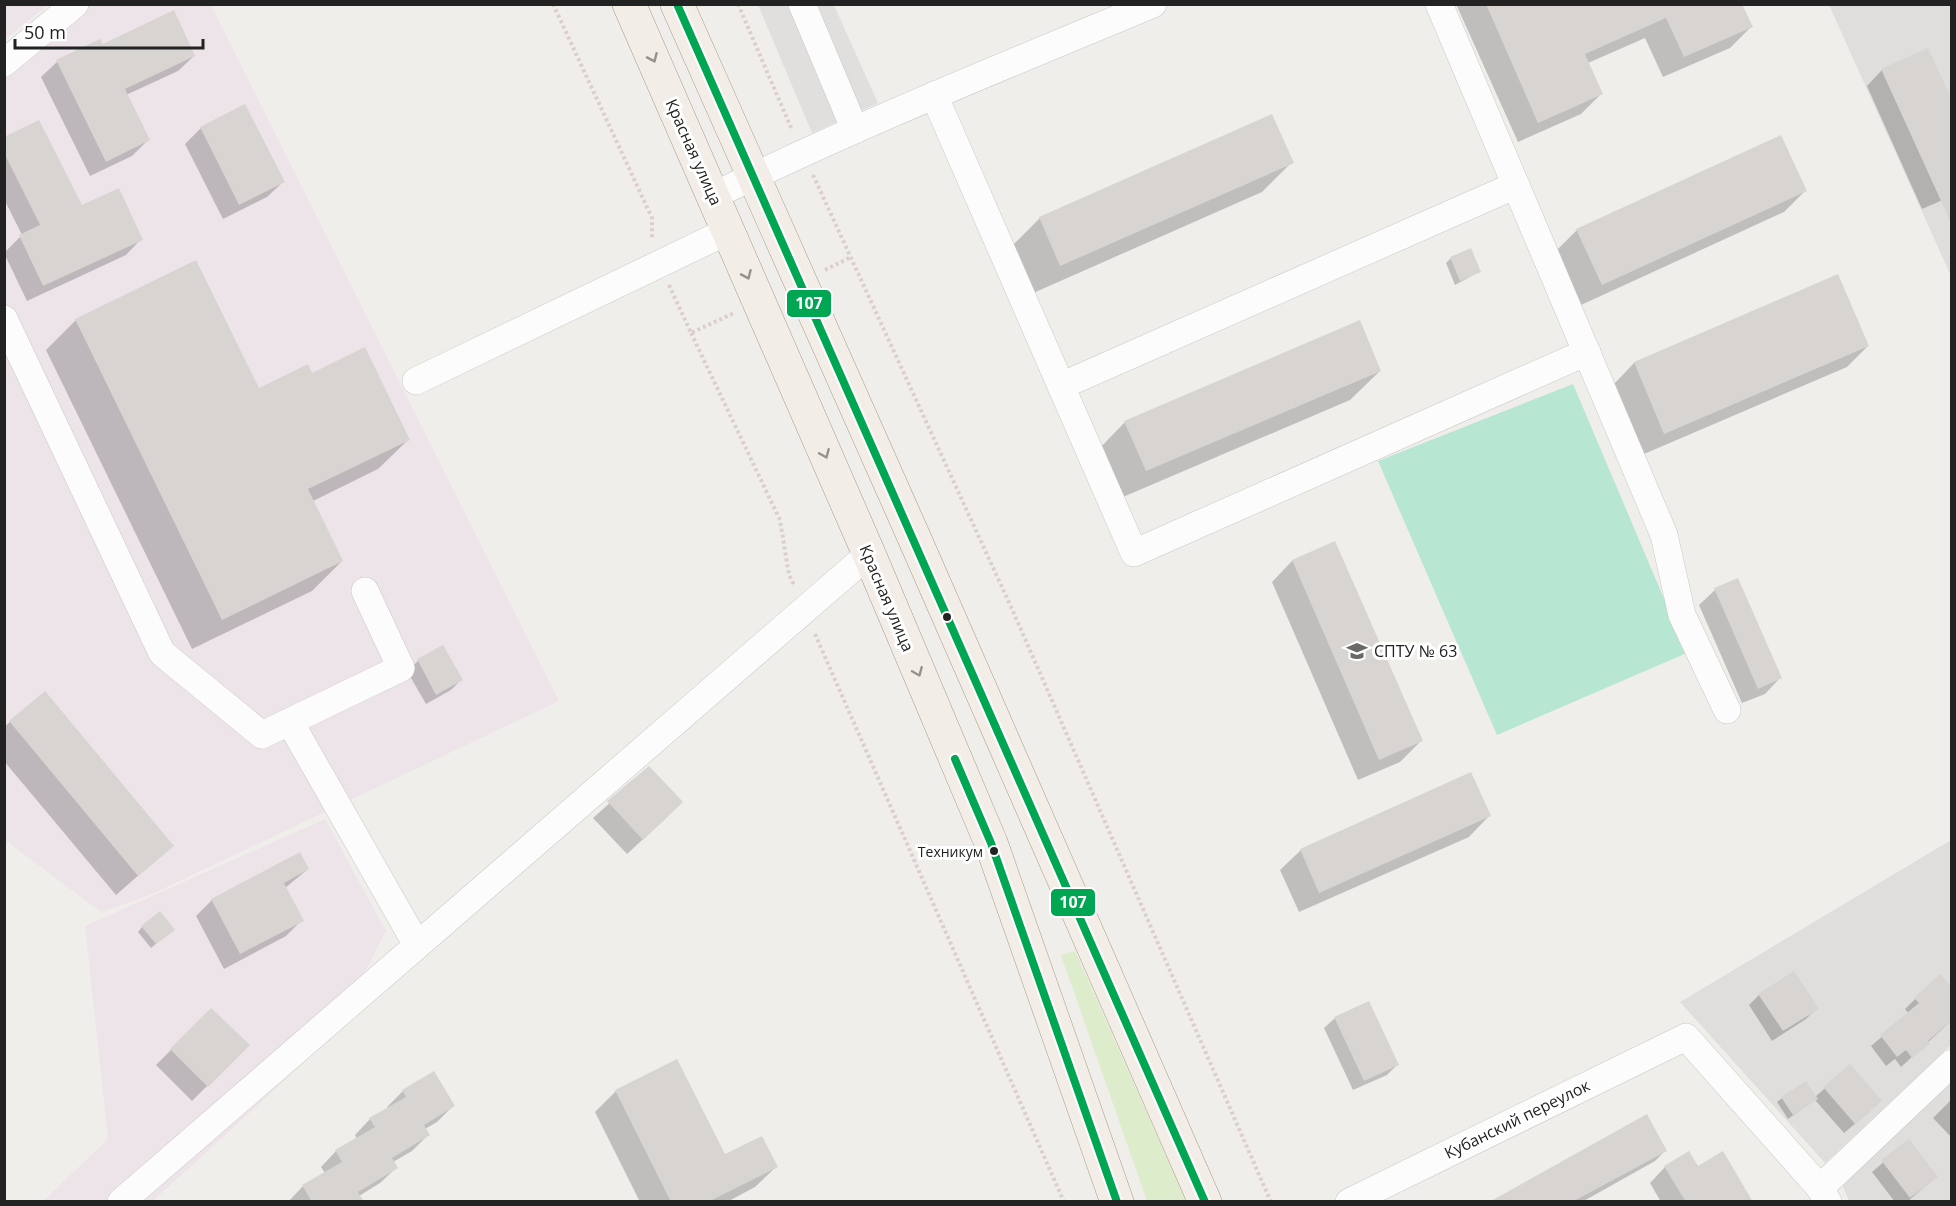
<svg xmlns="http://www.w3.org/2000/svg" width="1956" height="1206" font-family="'Open Sans',sans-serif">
<rect width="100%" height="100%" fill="#f0eeeb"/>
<!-- residential -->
<g fill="#dfdedc">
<path d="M 1829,5 L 1951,5 L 1951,276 Z"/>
<path d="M 1951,840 L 1951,1045 L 1825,1163 L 1680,1002 Z"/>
<path d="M 1951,1081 L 1951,1201 L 1849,1201 L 1842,1184 Z"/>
</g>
<!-- industrial -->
<g fill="#ede4e9">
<path d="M 5,4 L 48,4 L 48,5 L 5,39 Z"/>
<path d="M 57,5 L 211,5 L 559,701 L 150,895 L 101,912 L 5,840 L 4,47 Z"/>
<path d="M 325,819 L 386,931 L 332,1037 L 153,1201 L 42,1202 L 108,1139 L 85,926 Z"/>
</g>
<!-- grass -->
<path fill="#ddeccb" d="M 1075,951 L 1186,1201 L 1147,1201 L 1061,955 Z"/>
<!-- pitch -->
<path fill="#b7e6d2" d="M 1573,384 L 1687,653 L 1497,735 L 1378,461 Z"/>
<!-- parking -->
<path fill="#e0dfde" d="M 758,5 L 834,5 L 878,103 L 812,133 Z"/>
<!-- shadow -->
<g fill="#0003">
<path d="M 1456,4 L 1578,4 L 1751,27 L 1730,48 L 1663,77 L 1645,38 L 1588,63 L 1602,93 L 1581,114 L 1518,142 Z"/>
<path d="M 102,46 L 194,56 L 178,71 L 126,95 L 148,140 L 132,156 L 90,176 L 41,77 L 57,62 Z"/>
<path d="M 1882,70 L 1952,196 L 1922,209 L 1867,86 Z"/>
<path d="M 201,128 L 283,182 L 267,197 L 223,219 L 185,144 Z"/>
<path d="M 4,139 L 81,207 L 141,239 L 126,255 L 27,301 L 4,253 L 22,235 L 4,199 Z"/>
<path d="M 1292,162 L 1262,192 L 1031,294 L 1010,248 L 1040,218 Z"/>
<path d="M 1805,191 L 1784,212 L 1581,305 L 1556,251 L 1577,230 Z"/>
<path d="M 1451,258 L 1479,272 L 1455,285 L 1446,263 Z"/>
<path d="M 196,262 L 258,390 L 311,375 L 408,440 L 378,469 L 313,501 L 342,561 L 312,591 L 192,649 L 46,350 L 76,320 Z"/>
<path d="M 1838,276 L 1868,346 L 1847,367 L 1644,454 L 1614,384 L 1634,363 Z"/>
<path d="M 1380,371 L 1350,400 L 1116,500 L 1096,452 L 1125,422 Z"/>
<path d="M 1334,543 L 1421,741 L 1400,762 L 1358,780 L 1272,582 L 1292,561 Z"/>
<path d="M 1737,580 L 1780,678 L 1765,694 L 1742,703 L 1699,605 L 1715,590 Z"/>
<path d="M 443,647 L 461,680 L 451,690 L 426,704 L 407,671 L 418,661 Z"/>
<path d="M 45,693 L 172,846 L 116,895 L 4,761 L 4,727 Z"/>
<path d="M 649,768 L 666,818 L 627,854 L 593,818 Z"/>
<path d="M 1489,816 L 1469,837 L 1299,912 L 1280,870 L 1301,850 Z"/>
<path d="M 308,869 L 285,888 L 302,920 L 286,936 L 224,969 L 196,916 L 212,900 Z"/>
<path d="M 142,927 L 168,934 L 151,948 L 138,932 Z"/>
<path d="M 1759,995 L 1817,1008 L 1806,1019 L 1772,1041 L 1749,1005 Z"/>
<path d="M 1915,999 L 1952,1020 L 1901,1067 L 1895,1059 L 1886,1066 L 1871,1046 L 1909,1014 L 1905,1009 Z"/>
<path d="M 211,1010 L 248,1045 L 192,1101 L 156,1065 Z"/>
<path d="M 1335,1018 L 1397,1065 L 1387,1075 L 1353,1090 L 1324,1028 Z"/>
<path d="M 1850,1066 L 1870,1111 L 1844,1133 L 1815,1100 L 1788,1119 L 1777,1102 L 1782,1098 L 1815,1097 Z"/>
<path d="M 403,1091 L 453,1106 L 437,1122 L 425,1129 L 428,1135 L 412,1151 L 393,1162 L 396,1168 L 380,1183 L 359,1196 L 356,1202 L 288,1202 L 303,1186 L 325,1173 L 321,1167 L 336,1151 L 357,1139 L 355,1135 L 370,1119 L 388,1109 L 387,1107 Z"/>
<path d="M 616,1091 L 724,1156 L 776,1167 L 755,1187 L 727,1202 L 640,1202 L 595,1112 Z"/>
<path d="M 1952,1099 L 1952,1138 L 1933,1118 Z"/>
<path d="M 1908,1141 L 1936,1177 L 1907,1202 L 1895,1202 L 1872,1172 Z"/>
<path d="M 1665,1151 L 1655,1161 L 1582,1202 L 1493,1202 Z"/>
<path d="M 1665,1167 L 1698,1168 L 1752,1202 L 1661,1202 L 1650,1183 Z"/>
</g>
<!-- building -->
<g fill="#d7d4d2">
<path d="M 1486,4 L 1742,4 L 1753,27 L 1684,57 L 1666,18 L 1585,54 L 1603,94 L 1538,123 Z"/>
<path d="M 174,10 L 195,56 L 125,89 L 150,140 L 106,162 L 56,60 L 100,39 L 103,44 Z"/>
<path d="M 1928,48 L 1952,100 L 1952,225 L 1881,69 Z"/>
<path d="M 245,104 L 285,182 L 239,205 L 200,127 Z"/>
<path d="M 1272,114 L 1294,163 L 1060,266 L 1039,217 Z"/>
<path d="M 39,120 L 82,205 L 119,188 L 143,240 L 43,286 L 19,235 L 40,225 L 4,153 L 4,137 Z"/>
<path d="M 1781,135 L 1807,191 L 1602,285 L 1576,229 Z"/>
<path d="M 1471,248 L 1481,272 L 1460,281 L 1450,257 Z"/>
<path d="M 196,260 L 259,388 L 308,364 L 312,373 L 365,347 L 410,440 L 308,489 L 343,561 L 222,620 L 75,319 Z"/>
<path d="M 1838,274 L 1869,346 L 1664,434 L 1634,362 Z"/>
<path d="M 1360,320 L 1381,371 L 1146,471 L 1124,421 Z"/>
<path d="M 1335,541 L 1423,741 L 1379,760 L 1292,560 Z"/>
<path d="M 1738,578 L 1782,678 L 1758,689 L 1714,588 Z"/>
<path d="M 443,645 L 463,680 L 436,695 L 417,659 Z"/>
<path d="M 45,691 L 174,846 L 138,876 L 9,721 Z"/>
<path d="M 649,766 L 683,802 L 643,840 L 607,801 Z"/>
<path d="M 1471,772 L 1491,816 L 1319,893 L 1300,849 Z"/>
<path d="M 300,852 L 309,869 L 284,883 L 304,921 L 240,954 L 211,899 Z"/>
<path d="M 160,911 L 175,930 L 156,944 L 141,926 Z"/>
<path d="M 1794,971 L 1819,1009 L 1783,1031 L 1758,994 Z"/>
<path d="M 1940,974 L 1952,987 L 1952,1020 L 1928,1041 L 1930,1044 L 1912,1058 L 1906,1050 L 1897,1057 L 1880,1035 L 1919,1003 L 1914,998 Z"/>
<path d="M 1369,1001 L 1399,1065 L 1364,1081 L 1334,1017 Z"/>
<path d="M 211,1008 L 250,1045 L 208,1087 L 170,1049 Z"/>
<path d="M 677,1059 L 725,1154 L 762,1136 L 778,1167 L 708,1202 L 671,1202 L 615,1090 Z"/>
<path d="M 1850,1064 L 1882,1101 L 1855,1124 L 1823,1087 Z"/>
<path d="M 434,1071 L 455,1106 L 424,1125 L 430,1135 L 392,1158 L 398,1168 L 358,1192 L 364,1202 L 312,1202 L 302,1185 L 342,1162 L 335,1150 L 375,1127 L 369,1118 L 406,1097 L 402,1090 Z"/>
<path d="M 1806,1081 L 1818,1099 L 1793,1115 L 1781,1097 Z"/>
<path d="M 1647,1114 L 1667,1151 L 1572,1202 L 1489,1202 Z"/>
<path d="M 1909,1139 L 1938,1177 L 1910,1198 L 1881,1160 Z"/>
<path d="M 1689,1151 L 1698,1166 L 1723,1151 L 1753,1202 L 1686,1202 L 1664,1166 Z"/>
</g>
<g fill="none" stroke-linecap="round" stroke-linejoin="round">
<!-- minor casing -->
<g stroke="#c9c8c7" stroke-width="28">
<g id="minor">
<path d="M 802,4 L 855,130"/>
<path d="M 1439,4 L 1664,535 L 1682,615 L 1727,710"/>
<path d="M 4,63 L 75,4"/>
<path d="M 934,95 L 1134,553 L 1587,352"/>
<path d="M 713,196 C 857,125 1005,66 1153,4"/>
<path d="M 4,319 L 162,653 L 262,735 L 401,668 L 365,591"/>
<path d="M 416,381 L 728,231"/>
<path d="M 1061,386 L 1516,185"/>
<path d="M 290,722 L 417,945"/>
<path d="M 1820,1188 L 1952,1063"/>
<path d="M 121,1202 L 869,554"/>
<path d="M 1349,1202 L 1686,1037 L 1820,1188 L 1828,1202"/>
</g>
</g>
<!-- major casing -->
<g stroke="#a79c86" stroke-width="34">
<g id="major">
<path d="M 629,4 L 869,554 L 991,843 L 1117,1202"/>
<path d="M 677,4 L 913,535 L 1205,1202"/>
</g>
</g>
<!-- path -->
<g stroke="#dccecd" stroke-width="4" stroke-dasharray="3 3" stroke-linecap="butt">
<path d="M 553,4 L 652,218 L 652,240"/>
<path d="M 738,4 L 792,130"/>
<path d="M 813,175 L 1012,609 L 1271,1202"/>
<path d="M 825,270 L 851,257"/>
<path d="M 669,285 L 691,333 L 734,313"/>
<path d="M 691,333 L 780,520 L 789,575 L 794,585"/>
<path d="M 815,634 L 1064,1202"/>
</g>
<!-- minor -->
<use href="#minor" stroke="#fdfcfc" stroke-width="27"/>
<!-- major -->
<use href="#major" stroke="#f3ede7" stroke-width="33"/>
<!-- bus-1 casing -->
<g stroke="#fff" stroke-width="12">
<g id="bus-1">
<path d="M 677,4 L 1205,1202"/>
<path d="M 955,759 L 991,843 L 1117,1202"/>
</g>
</g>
<!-- bus-1 -->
<use href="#bus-1" stroke="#00a651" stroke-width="8"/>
</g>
<!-- one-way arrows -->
<defs><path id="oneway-chevron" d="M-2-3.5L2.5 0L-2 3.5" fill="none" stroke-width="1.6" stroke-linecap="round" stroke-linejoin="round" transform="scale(1.5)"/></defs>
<g stroke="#95928e">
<use href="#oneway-chevron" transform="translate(653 58) rotate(66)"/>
<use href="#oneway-chevron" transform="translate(747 275) rotate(66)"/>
<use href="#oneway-chevron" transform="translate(825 454) rotate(67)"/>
<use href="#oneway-chevron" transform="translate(918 672) rotate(67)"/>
</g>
<!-- icons -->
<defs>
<g id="university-bare" transform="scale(1.62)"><path d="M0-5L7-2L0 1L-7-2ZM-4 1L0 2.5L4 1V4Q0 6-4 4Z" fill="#6a6968" stroke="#fff" stroke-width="2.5" paint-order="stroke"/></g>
</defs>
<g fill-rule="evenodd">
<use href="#university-bare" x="1357" y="651"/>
</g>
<!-- markers -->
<g fill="#222" stroke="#fff" stroke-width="2">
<circle cx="947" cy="617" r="5"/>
<circle cx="994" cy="851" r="5"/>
</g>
<g text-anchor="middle" stroke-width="6" stroke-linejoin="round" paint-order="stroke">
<!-- bus labels -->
<g font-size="14" fill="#222" stroke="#fff" text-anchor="end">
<text x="983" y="857">Техникум</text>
</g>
<!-- street labels -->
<g font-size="16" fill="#222" stroke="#fff">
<text transform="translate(694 152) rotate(66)" y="6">Красная улица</text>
<text transform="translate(887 598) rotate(67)" y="6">Красная улица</text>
<text transform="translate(1517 1119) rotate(-26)" y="6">Кубанский переулок</text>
</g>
<!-- poi labels -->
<g font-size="16" fill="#222" stroke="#fff" text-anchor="start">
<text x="1374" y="657">СПТУ № 63</text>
</g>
</g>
<g stroke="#fff" stroke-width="2">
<rect x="786" y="289" width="46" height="29" rx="6" fill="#00a651"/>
<rect x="1050" y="888" width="46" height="29" rx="6" fill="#00a651"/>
</g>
<g font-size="16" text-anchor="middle" font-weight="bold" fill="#fff">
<text x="809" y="309">107</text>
<text x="1073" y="908">107</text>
</g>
<!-- border -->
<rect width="1956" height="1206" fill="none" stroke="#222222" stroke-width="12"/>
<!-- scale -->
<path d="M15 39v9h188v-9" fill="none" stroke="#222222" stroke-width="3"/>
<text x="24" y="39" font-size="18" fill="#222222" stroke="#ffffff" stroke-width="4.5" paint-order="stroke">50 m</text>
</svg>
